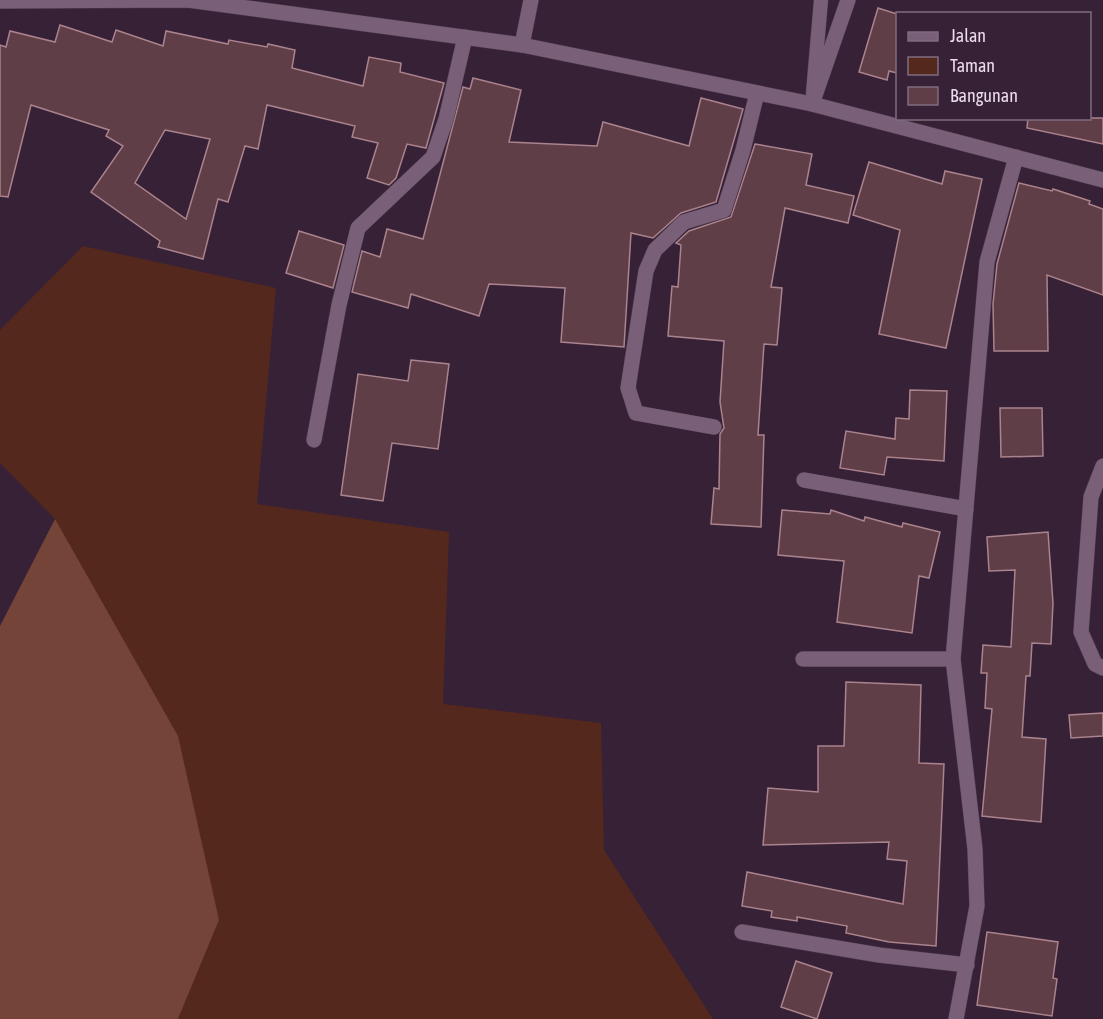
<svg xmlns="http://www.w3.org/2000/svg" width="1103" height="1019" font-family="'Asap Condensed',sans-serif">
<rect width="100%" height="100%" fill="#372136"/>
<!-- green -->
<path fill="#55281d" d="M 83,246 L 276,288 L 257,504 L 449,532 L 443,704 L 601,723 L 604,850 L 713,1019 L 178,1019 L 219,920 L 55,519 L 0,463 L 0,330 Z"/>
<!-- forest -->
<path fill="#744438" d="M 55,519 L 178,736 L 219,920 L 178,1019 L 0,1019 L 0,626 Z"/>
<!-- building -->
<g fill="#603e47" stroke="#aa838d" stroke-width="1.5" fill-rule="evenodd">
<path d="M 878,8 L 897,14 L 897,73 L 889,71 L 887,80 L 859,72 Z"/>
<path d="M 60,25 L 112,42 L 116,30 L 163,46 L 166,31 L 228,44 L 229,40 L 267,47 L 268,44 L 295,50 L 292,68 L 363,86 L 369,57 L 401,63 L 400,72 L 444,83 L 426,148 L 407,144 L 396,178 L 389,185 L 367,178 L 378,143 L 352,137 L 355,126 L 267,105 L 258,149 L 245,146 L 228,202 L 218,199 L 203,259 L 158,247 L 160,241 L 91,192 L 123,146 L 106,136 L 109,130 L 31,105 L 8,197 L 0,196 L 0,45 L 6,47 L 10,31 L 55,42 ZM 165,130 L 210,139 L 186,219 L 135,183 Z"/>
<path d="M 473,78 L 521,90 L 509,142 L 597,146 L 603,122 L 689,146 L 701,98 L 743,109 L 716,202 L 681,213 L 653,238 L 631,233 L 624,347 L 561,342 L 565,288 L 489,284 L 479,316 L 411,294 L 408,308 L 352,292 L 362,251 L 380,257 L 387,229 L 423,239 L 463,87 L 470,89 Z"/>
<path d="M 1028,118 L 1103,118 L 1103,144 L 1027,128 Z"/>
<path d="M 755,144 L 812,154 L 806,185 L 854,196 L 848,223 L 785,208 L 771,287 L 782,288 L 777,345 L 764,344 L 758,435 L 764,435 L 761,527 L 711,524 L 714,488 L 719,489 L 720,434 L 724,428 L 720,402 L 724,341 L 668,336 L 672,286 L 678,287 L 681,245 L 676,243 L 689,231 L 731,217 Z"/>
<path d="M 869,162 L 942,184 L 945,171 L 982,179 L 946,348 L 879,334 L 900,230 L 853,215 Z"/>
<path d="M 1019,183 L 1052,191 L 1053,189 L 1090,201 L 1089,204 L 1103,209 L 1103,295 L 1047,275 L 1048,351 L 994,351 L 993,304 L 997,264 Z"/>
<path d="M 299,231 L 344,245 L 333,288 L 286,273 Z"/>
<path d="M 411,360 L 449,364 L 438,449 L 392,443 L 383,501 L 341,495 L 358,374 L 408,381 Z"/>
<path d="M 910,390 L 947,391 L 944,461 L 887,457 L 884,475 L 840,468 L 846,431 L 895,439 L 896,418 L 909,419 Z"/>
<path d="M 1000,408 L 1042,408 L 1043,456 L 1001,457 Z"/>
<path d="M 782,510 L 830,514 L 831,510 L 864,521 L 865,517 L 902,527 L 903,523 L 940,532 L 929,578 L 919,576 L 912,633 L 837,622 L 844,561 L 778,555 Z"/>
<path d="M 1048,532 L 1053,603 L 1051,644 L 1032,643 L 1030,676 L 1026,676 L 1022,737 L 1046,739 L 1041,822 L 982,816 L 992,709 L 985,708 L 987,673 L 981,673 L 983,645 L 1011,647 L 1015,570 L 989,571 L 987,537 Z"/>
<path d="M 846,682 L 921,685 L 919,763 L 944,764 L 936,946 L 889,942 L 846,933 L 847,926 L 797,917 L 797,921 L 771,917 L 772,911 L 742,906 L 747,872 L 903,904 L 907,861 L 887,859 L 889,842 L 763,845 L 768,788 L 818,792 L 818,746 L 844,746 Z"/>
<path d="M 1103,713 L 1103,736 L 1071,738 L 1069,715 Z"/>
<path d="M 987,932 L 1058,942 L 1053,978 L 1057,979 L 1052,1016 L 977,1005 Z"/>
<path d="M 796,961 L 832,973 L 817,1019 L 781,1007 Z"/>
</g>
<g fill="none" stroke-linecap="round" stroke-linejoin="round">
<!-- lane casing -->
<g stroke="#4f3c4e" stroke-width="15">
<path id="lane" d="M 813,93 L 821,0"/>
</g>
<!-- street casing -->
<g stroke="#4f3c4e" stroke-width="16">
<g id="street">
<path d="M 522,45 L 531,0"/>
<path d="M 812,104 L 848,0"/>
<path d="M 714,427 L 636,413 L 628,388 L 646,271 L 655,250 L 684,222 L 724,210 L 743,150 L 757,93"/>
<path d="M 314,440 L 339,305 L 358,228 L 433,157 L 446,119 L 465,37"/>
<path d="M 1103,466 L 1091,497 L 1081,632 L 1095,664 L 1103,668"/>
<path d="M 804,480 L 966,509"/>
<path d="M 803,659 L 953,659"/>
<path d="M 742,932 L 879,955 L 967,965"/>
<path d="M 956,1019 L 977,906 L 975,849 L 953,659 L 987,262 L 1016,157"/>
</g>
</g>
<!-- secondary casing -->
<g stroke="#4f3c4e" stroke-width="16">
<path id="secondary" d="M 0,1 L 188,0 L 522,45 L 812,104 L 1103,180"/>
</g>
<!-- lane -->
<use href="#lane" stroke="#796078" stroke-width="14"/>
<!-- street -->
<use href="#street" stroke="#796078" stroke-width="15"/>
<!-- secondary -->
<use href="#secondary" stroke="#796078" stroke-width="15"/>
</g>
<!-- legend -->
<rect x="896" y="12" width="195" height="108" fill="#372136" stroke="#7f6c7e" stroke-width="1.5"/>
<rect x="908" y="32" width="30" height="9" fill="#796078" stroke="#7f6c7e" stroke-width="1.5"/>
<text x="950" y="42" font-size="18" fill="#ebdcea">Jalan</text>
<rect x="908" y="57" width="30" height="18" fill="#55281d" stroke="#7f6c7e" stroke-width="1.5"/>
<text x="950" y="72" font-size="18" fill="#ebdcea">Taman</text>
<rect x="908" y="87" width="30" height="18" fill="#603e47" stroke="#7f6c7e" stroke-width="1.5"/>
<text x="950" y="102" font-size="18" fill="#ebdcea">Bangunan</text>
</svg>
